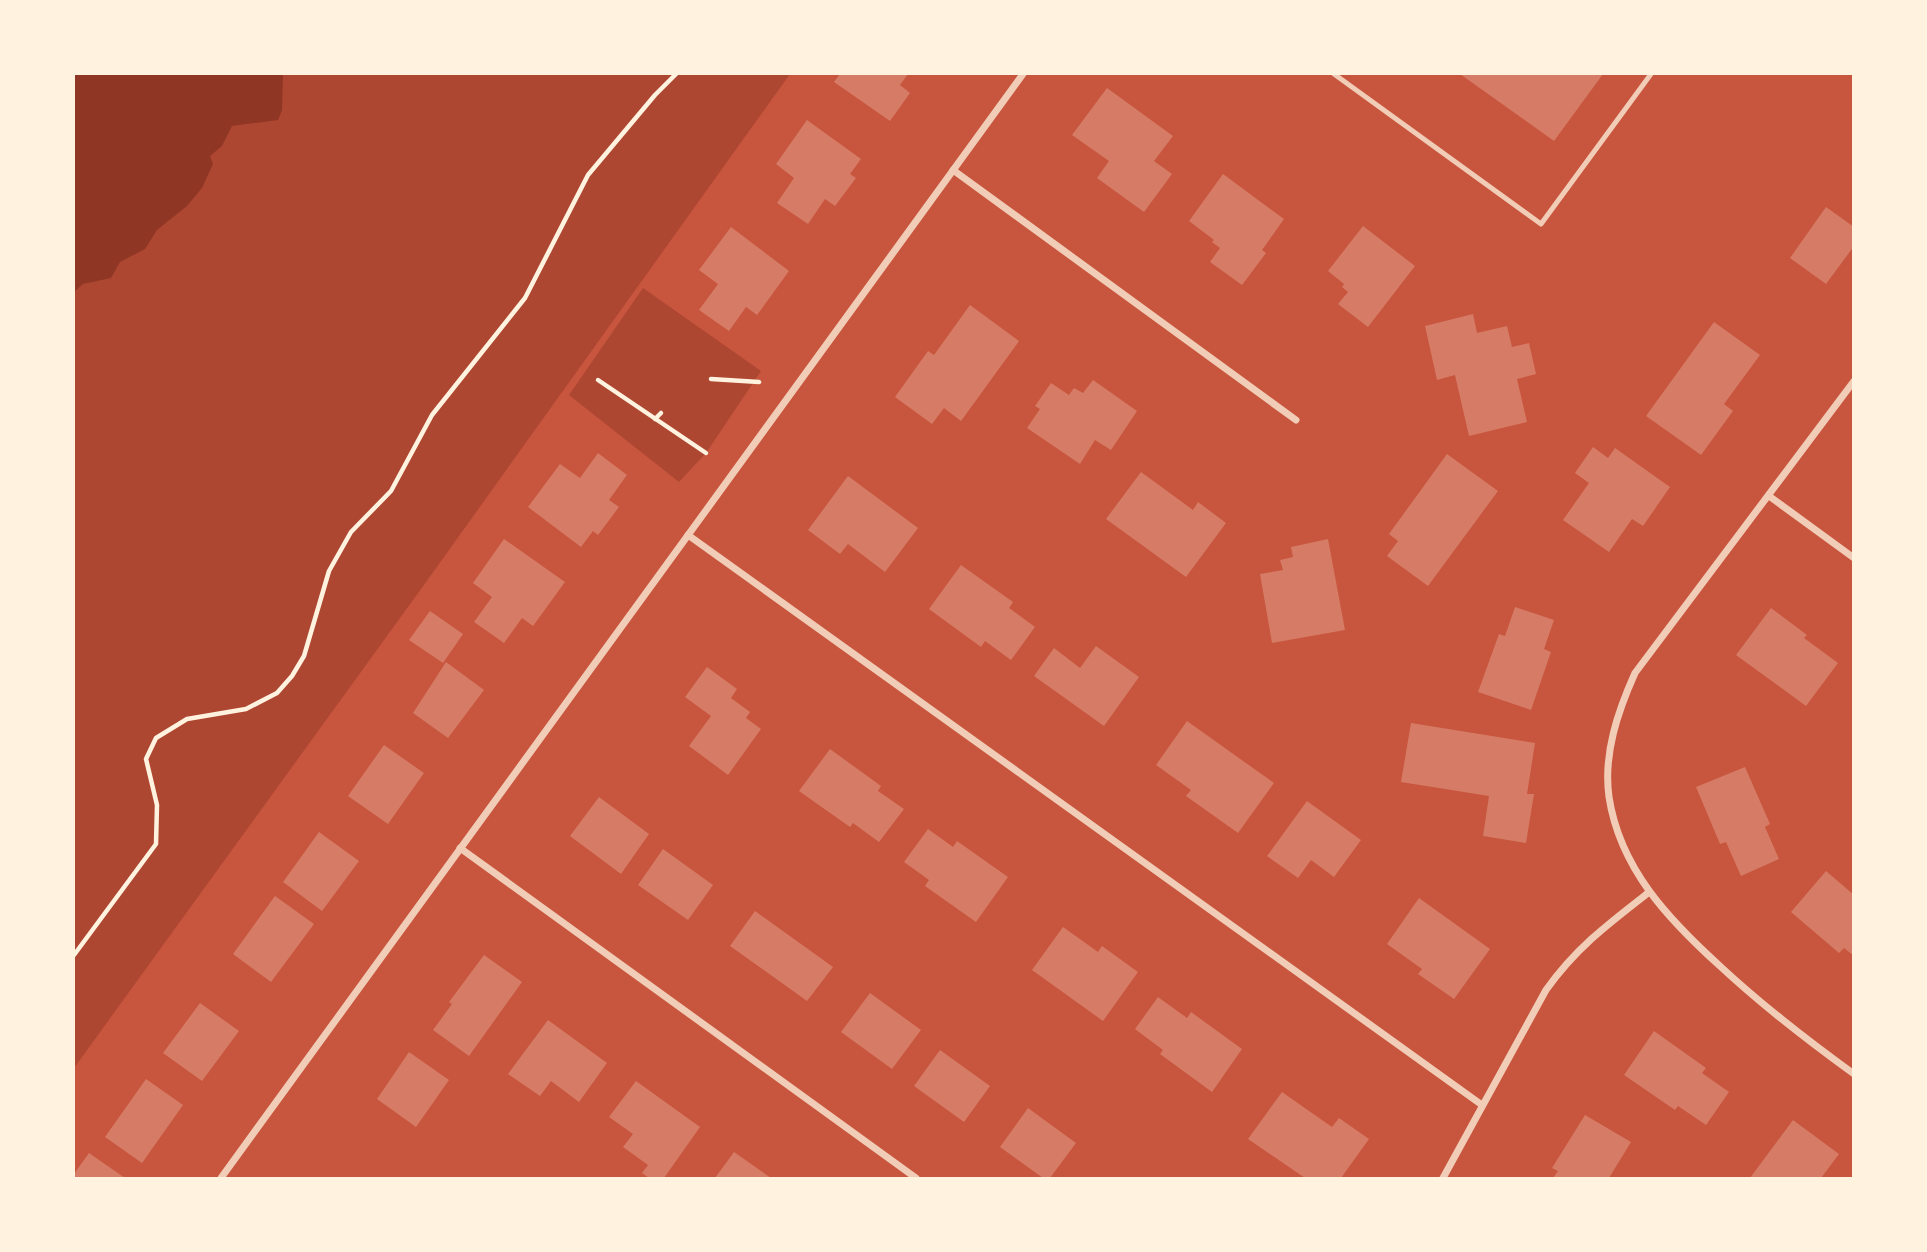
<svg xmlns="http://www.w3.org/2000/svg" width="1927" height="1252" font-family="Montserrat,sans-serif">
<rect width="100%" height="100%" fill="#c8553d"/>
<!-- green -->
<g fill="#ae4732">
<path d="M 74,74 L 790,74 L 421,589 L 74,1068 Z"/>
<path d="M 643,288 L 761,371 L 706,453 L 679,482 L 569,395 Z"/>
</g>
<!-- water -->
<path fill="#8f3625" d="M 74,74 L 283,74 L 282,110 L 278,120 L 232,126 L 222,146 L 210,156 L 213,164 L 202,188 L 187,206 L 157,230 L 145,249 L 120,262 L 111,278 L 83,284 L 74,292 Z"/>
<!-- building -->
<g fill="#d67c66">
<path d="M 840,74 L 908,74 L 900,85 L 910,93 L 890,121 L 834,82 Z"/>
<path d="M 1460,74 L 1603,74 L 1554,141 Z"/>
<path d="M 1107,88 L 1173,136 L 1154,161 L 1172,174 L 1144,212 L 1097,178 L 1109,161 L 1072,135 Z"/>
<path d="M 807,120 L 861,159 L 850,174 L 856,178 L 835,206 L 825,199 L 808,224 L 777,203 L 794,178 L 776,164 Z"/>
<path d="M 1223,174 L 1284,219 L 1262,250 L 1266,253 L 1242,285 L 1210,262 L 1220,248 L 1212,242 L 1214,240 L 1189,221 Z"/>
<path d="M 1826,207 L 1854,227 L 1854,246 L 1826,284 L 1790,258 Z"/>
<path d="M 1363,226 L 1415,266 L 1368,327 L 1338,304 L 1348,292 L 1342,287 L 1344,284 L 1328,271 Z"/>
<path d="M 731,227 L 789,271 L 757,315 L 746,307 L 729,331 L 699,310 L 718,284 L 699,270 Z"/>
<path d="M 970,305 L 1019,341 L 961,421 L 944,408 L 932,424 L 895,397 L 928,351 L 934,355 Z"/>
<path d="M 1473,314 L 1477,333 L 1507,326 L 1512,347 L 1529,343 L 1536,374 L 1517,379 L 1527,422 L 1469,436 L 1455,375 L 1437,380 L 1425,326 Z"/>
<path d="M 1714,322 L 1760,355 L 1724,404 L 1733,411 L 1701,455 L 1646,416 Z"/>
<path d="M 1093,380 L 1137,411 L 1111,450 L 1095,440 L 1080,464 L 1027,428 L 1040,409 L 1035,406 L 1051,383 L 1069,395 L 1074,388 L 1083,393 Z"/>
<path d="M 1593,447 L 1608,458 L 1615,448 L 1670,487 L 1643,526 L 1632,519 L 1609,552 L 1563,520 L 1589,483 L 1575,473 Z"/>
<path d="M 598,453 L 627,475 L 609,500 L 619,507 L 598,535 L 593,531 L 581,547 L 528,507 L 560,464 L 580,478 Z"/>
<path d="M 1447,454 L 1498,491 L 1428,586 L 1387,556 L 1398,541 L 1389,534 Z"/>
<path d="M 1141,472 L 1193,510 L 1198,502 L 1226,523 L 1186,577 L 1106,519 Z"/>
<path d="M 848,476 L 918,528 L 885,572 L 848,544 L 840,554 L 808,530 Z"/>
<path d="M 504,539 L 565,582 L 533,626 L 522,618 L 504,643 L 474,622 L 492,597 L 473,583 Z"/>
<path d="M 1328,539 L 1345,630 L 1272,643 L 1260,574 L 1283,570 L 1280,560 L 1293,557 L 1291,547 Z"/>
<path d="M 961,565 L 1013,602 L 1009,608 L 1035,627 L 1011,660 L 985,641 L 981,647 L 929,609 Z"/>
<path d="M 1515,607 L 1554,620 L 1544,649 L 1551,652 L 1531,710 L 1478,692 L 1499,634 L 1505,636 Z"/>
<path d="M 1771,608 L 1807,635 L 1804,638 L 1838,663 L 1806,706 L 1736,655 Z"/>
<path d="M 430,611 L 463,634 L 443,663 L 409,640 Z"/>
<path d="M 1096,646 L 1139,677 L 1104,726 L 1034,676 L 1054,648 L 1080,668 Z"/>
<path d="M 446,662 L 484,690 L 448,738 L 413,713 Z"/>
<path d="M 707,667 L 737,689 L 731,698 L 750,712 L 746,718 L 761,729 L 728,775 L 689,746 L 711,716 L 685,697 Z"/>
<path d="M 1187,721 L 1274,783 L 1238,833 L 1186,796 L 1191,790 L 1156,765 Z"/>
<path d="M 1411,723 L 1535,743 L 1527,794 L 1534,794 L 1526,843 L 1483,836 L 1489,796 L 1401,782 Z"/>
<path d="M 384,745 L 424,773 L 388,824 L 348,796 Z"/>
<path d="M 830,749 L 881,786 L 878,791 L 904,809 L 879,842 L 853,823 L 850,827 L 799,791 Z"/>
<path d="M 1745,767 L 1770,824 L 1765,827 L 1779,859 L 1741,876 L 1726,842 L 1720,844 L 1696,787 Z"/>
<path d="M 599,797 L 649,834 L 621,874 L 570,836 Z"/>
<path d="M 1307,801 L 1361,840 L 1334,877 L 1311,860 L 1298,878 L 1267,856 Z"/>
<path d="M 928,829 L 953,847 L 957,841 L 1008,877 L 976,922 L 925,886 L 929,880 L 904,862 Z"/>
<path d="M 319,832 L 359,861 L 322,911 L 283,882 Z"/>
<path d="M 663,849 L 713,885 L 688,920 L 638,885 Z"/>
<path d="M 1826,871 L 1854,895 L 1854,956 L 1844,948 L 1839,953 L 1791,912 Z"/>
<path d="M 275,896 L 314,924 L 271,982 L 233,954 Z"/>
<path d="M 1419,898 L 1490,949 L 1454,999 L 1418,974 L 1422,969 L 1387,944 Z"/>
<path d="M 755,911 L 833,967 L 807,1001 L 730,946 Z"/>
<path d="M 1063,927 L 1098,952 L 1102,946 L 1138,972 L 1103,1021 L 1032,970 Z"/>
<path d="M 484,955 L 522,982 L 469,1056 L 433,1030 L 452,1004 L 449,1002 Z"/>
<path d="M 870,993 L 921,1030 L 892,1069 L 841,1032 Z"/>
<path d="M 1158,997 L 1187,1018 L 1191,1012 L 1242,1049 L 1212,1092 L 1160,1054 L 1163,1050 L 1135,1029 Z"/>
<path d="M 200,1003 L 239,1031 L 202,1081 L 163,1053 Z"/>
<path d="M 548,1020 L 607,1063 L 579,1102 L 551,1081 L 540,1096 L 508,1074 Z"/>
<path d="M 1654,1031 L 1706,1068 L 1702,1073 L 1729,1092 L 1706,1125 L 1678,1106 L 1675,1110 L 1624,1075 Z"/>
<path d="M 940,1050 L 990,1086 L 964,1122 L 914,1086 Z"/>
<path d="M 409,1052 L 449,1080 L 416,1127 L 377,1099 Z"/>
<path d="M 146,1079 L 183,1105 L 142,1163 L 105,1137 Z"/>
<path d="M 636,1081 L 700,1127 L 664,1178 L 649,1178 L 642,1173 L 648,1165 L 623,1147 L 633,1134 L 609,1117 Z"/>
<path d="M 1282,1092 L 1332,1127 L 1339,1118 L 1369,1139 L 1341,1178 L 1305,1178 L 1248,1139 Z"/>
<path d="M 1028,1108 L 1076,1143 L 1050,1178 L 1043,1178 L 1000,1147 Z"/>
<path d="M 1585,1115 L 1631,1142 L 1609,1178 L 1553,1178 L 1558,1171 L 1552,1168 Z"/>
<path d="M 1793,1120 L 1839,1154 L 1821,1178 L 1750,1178 Z"/>
<path d="M 734,1152 L 771,1178 L 715,1178 Z"/>
<path d="M 89,1153 L 125,1178 L 74,1178 L 74,1174 Z"/>
</g>
<g fill="none" stroke-linecap="round" stroke-linejoin="round">
<!-- path -->
<g stroke="#fff3e0" stroke-width="4.5">
<path d="M 711,379 L 759,382"/>
<path d="M 598,380 L 706,453"/>
<path d="M 655,419 L 661,413"/>
<path d="M 74,955 L 156,844 L 157,805 L 146,759 L 156,738 L 187,719 L 246,709 L 277,693 L 292,676 L 304,656 L 329,571 L 351,532 L 391,491 L 432,415 L 525,298 L 588,175 L 655,95 L 676,74"/>
</g>
<!-- service -->
<path stroke="#f1ccb7" stroke-width="5" d="M 1334,74 L 1541,224 L 1651,74"/>
<!-- minor -->
<g stroke="#f1ccb7" stroke-width="7">
<path d="M 953,170 L 1296,420"/>
<path d="M 1854,381 L 1635,673 C 1618,711 1603,754 1609,797 C 1620,869 1669,920 1721,967 C 1763,1006 1807,1040 1854,1074"/>
<path d="M 1769,496 L 1854,558"/>
<path d="M 688,535 L 1482,1105"/>
<path d="M 460,848 L 916,1178"/>
<path d="M 221,1178 L 1023,74"/>
<path d="M 1443,1178 L 1546,990 C 1576,948 1608,924 1648,893"/>
</g>
</g>
<!-- border -->
<rect width="1927" height="1252" fill="none" stroke="#fff3e0" stroke-width="150"/>
</svg>
